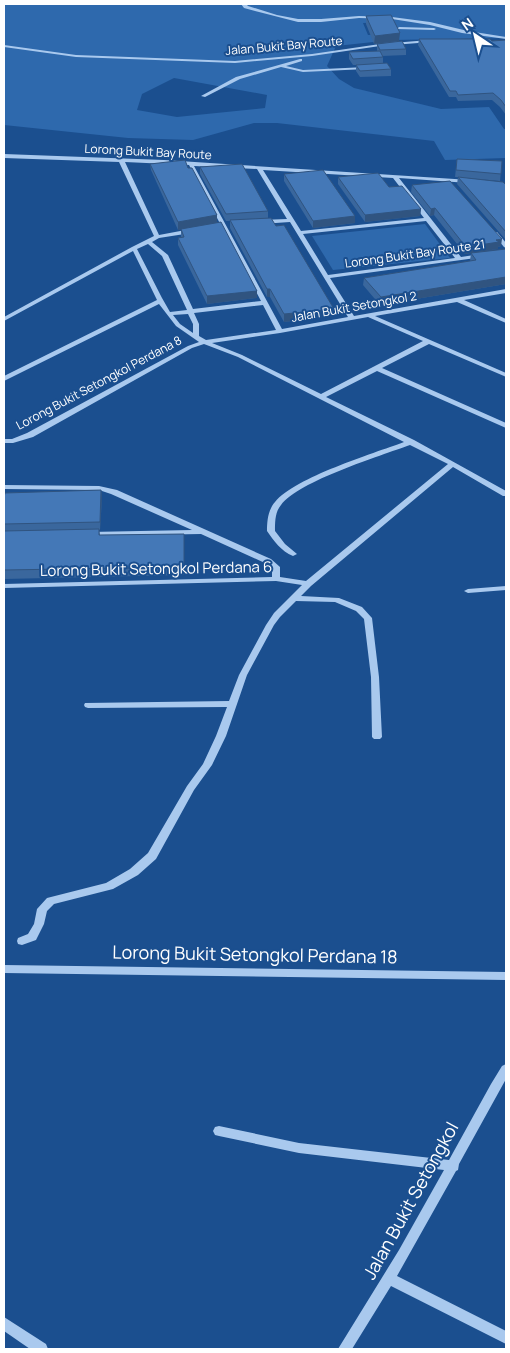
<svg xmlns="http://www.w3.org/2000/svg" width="510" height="1353" font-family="Manrope,sans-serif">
<rect width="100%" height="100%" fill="#1b4f8f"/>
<!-- green -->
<g fill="#2e69ad" fill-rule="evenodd">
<path d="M 4,4 L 506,4 L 506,38 L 392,40 L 336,46 L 327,66 L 339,79 L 354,88 L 441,109 L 489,107 L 504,129 L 506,129 L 506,158 L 445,160 L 434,141 L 277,123 L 254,123 L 193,140 L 128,138 L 4,125 ZM 394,22 L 399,34 L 368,35 L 363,23 ZM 174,78 L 267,95 L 265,108 L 177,117 L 137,110 L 142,94 Z"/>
<path d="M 425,224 L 450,258 L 333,270 L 312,236 Z"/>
</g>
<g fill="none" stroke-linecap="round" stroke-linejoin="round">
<!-- minor -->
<g fill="#a9c9ee" fill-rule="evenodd">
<path d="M 241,4 L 246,4 L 248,6 L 277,15 L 298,19 L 321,19 L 359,16 L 392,17 L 430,22 L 468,31 L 506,37 L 506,39 L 462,33 L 430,25 L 392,19 L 359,18 L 321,22 L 298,22 L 259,12 L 244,8 Z"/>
<path d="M 399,27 L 434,28 L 436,29 L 434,30 L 397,29 Z"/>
<path d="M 429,40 L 431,42 L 380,46 L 312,56 L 235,63 L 76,57 L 4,47 L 4,45 L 76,55 L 235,61 L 312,54 L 380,44 Z"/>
<path d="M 300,59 L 302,59 L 302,61 L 286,66 L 303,70 L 366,67 L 368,68 L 366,69 L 303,72 L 281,67 L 240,79 L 205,97 L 201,96 L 236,77 Z"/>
<path d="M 4,154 L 164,160 L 470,180 L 471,181 L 468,183 L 399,178 L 461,257 L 481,254 L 483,255 L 483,257 L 330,278 L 354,316 L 506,289 L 506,293 L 464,300 L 506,319 L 506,323 L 457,302 L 375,316 L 506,373 L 506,377 L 504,376 L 429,344 L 382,368 L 506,423 L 506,428 L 377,371 L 326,397 L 414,440 L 506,491 L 506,496 L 503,496 L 453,467 L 311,586 L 301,596 L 339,598 L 362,607 L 372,618 L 379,677 L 382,737 L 380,739 L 374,739 L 372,737 L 371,677 L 364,619 L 356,611 L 335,602 L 296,601 L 280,617 L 274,625 L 247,675 L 226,736 L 212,765 L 194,790 L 156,859 L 138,875 L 113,889 L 54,904 L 47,911 L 44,924 L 36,940 L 22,945 L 18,944 L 17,941 L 18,938 L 28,934 L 34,924 L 37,909 L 47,898 L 106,883 L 130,869 L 148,853 L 187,786 L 203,764 L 216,736 L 227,707 L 88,708 L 85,707 L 84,705 L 85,703 L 229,701 L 239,675 L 266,625 L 274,613 L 302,585 L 276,581 L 4,588 L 4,584 L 272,577 L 272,568 L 265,563 L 201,534 L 86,536 L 85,534 L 89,532 L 192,530 L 111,494 L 99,490 L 4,489 L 4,485 L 99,486 L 117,490 L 271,559 L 280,567 L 280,577 L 306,581 L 448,464 L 410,445 C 380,456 299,481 281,505 C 275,512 275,522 275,531 L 285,544 L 297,554 L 293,556 C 281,551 274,541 267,531 C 267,521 268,510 275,502 C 296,477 372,454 404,442 L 238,357 L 204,344 L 192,348 L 33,437 L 13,443 L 4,443 L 4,439 L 12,439 L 27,433 L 188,346 L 199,342 L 176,326 L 159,304 L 4,381 L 4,376 L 157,300 L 133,251 L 4,321 L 4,317 L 132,247 L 154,236 L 119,162 L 4,158 ZM 125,162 L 189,165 L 261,301 L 193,309 L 168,255 L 152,242 L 159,238 L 191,233 L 194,231 L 191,229 L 159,235 ZM 194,166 L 257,169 L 287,219 L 261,220 L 258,222 L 261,224 L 290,222 L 348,317 L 282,329 ZM 263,170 L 393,178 L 424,218 L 301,231 ZM 426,221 L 455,258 L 328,275 L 303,234 ZM 148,244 L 162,256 L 187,310 L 170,312 L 162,298 L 137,249 ZM 263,305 L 276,330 L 206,340 L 199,336 L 199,324 L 194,313 ZM 188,314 L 193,324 L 193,333 L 180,324 L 173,315 ZM 368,317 L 423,341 L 321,394 L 242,355 L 212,343 L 280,333 Z"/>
<path d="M 493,232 L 497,232 L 506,243 L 506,248 L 504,247 L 493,234 Z"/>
<path d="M 506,586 L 506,590 L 468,593 L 464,591 L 468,589 Z"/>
<path d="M 4,965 L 506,972 L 506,980 L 4,973 Z"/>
<path d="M 506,1064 L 506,1079 L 459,1164 L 458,1170 L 456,1171 L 397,1276 L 506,1331 L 506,1344 L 391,1286 L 352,1349 L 338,1349 L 399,1250 L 444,1170 L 299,1153 L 219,1136 L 215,1135 L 213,1131 L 215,1127 L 219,1126 L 299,1143 L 449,1160 L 491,1084 L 502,1066 Z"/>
<path d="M 4,1317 L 46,1344 L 48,1349 L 30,1349 L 4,1331 Z"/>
</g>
</g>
<!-- wall -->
<g fill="#3a679d">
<path d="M 366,16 L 399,41 L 406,49 L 406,55 L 382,56 L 383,57 L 383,63 L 391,69 L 391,76 L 360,77 L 356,71 L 356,65 L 353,65 L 349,59 L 349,52 L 377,51 L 377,44 L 374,44 L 366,24 Z"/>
<path d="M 419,39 L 492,41 L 506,40 L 506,115 L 500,107 L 492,100 L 458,101 L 456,97 L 449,97 L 418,45 Z"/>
<path d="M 457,159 L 502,161 L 500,181 L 455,177 Z"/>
<path d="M 150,164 L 188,168 L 217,215 L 217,223 L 257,291 L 257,298 L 207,304 L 178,245 L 178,238 L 181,237 L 181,229 L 178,230 L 151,170 Z"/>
<path d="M 200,167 L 268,211 L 268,218 L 276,226 L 334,309 L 334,316 L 284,322 L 270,297 L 267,297 L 230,228 L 230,221 L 226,221 L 200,174 Z"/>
<path d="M 284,174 L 355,216 L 355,223 L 313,228 L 284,181 Z"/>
<path d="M 338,177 L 389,187 L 421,209 L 420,216 L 365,222 L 338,184 Z"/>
<path d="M 458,177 L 506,185 L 506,240 L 457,184 Z"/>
<path d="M 412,185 L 501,246 L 498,247 L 498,249 L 473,253 L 506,249 L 506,284 L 380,305 L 363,285 L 364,278 L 470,261 L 471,253 L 465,254 L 434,215 L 430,216 L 411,192 Z"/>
<path d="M 101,490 L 102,498 L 100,530 L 99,530 L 100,535 L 184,542 L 184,575 L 4,579 L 4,498 Z"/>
</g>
<!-- shaded-wall -->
<g fill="#305480">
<path d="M 400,33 L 399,41 L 374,44 L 375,36 Z"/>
<path d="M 435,208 L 434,215 L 430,216 L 431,209 Z"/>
<path d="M 421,209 L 420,216 L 365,222 L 365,215 Z"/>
<path d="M 217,215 L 217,223 L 178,230 L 178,222 Z"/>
<path d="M 355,216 L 355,223 L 313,228 L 313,221 Z"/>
<path d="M 502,239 L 501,246 L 498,247 L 498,249 L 465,254 L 466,247 L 496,240 Z"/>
<path d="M 506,277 L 506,284 L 380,305 L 381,297 Z"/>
<rect x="267" y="289" width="3" height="8"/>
<path d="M 257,291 L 257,298 L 207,304 L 207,296 Z"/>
<path d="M 334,309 L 334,316 L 284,322 L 284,314 Z"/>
<path d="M 101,490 L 102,498 L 100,530 L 100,522 Z"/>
</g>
<!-- building -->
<g fill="#4478b7" stroke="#305480">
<path d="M 391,15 L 400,33 L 375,36 L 366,16 Z"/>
<path d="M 419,39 L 490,39 L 492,41 L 506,40 L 506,107 L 501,100 L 493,93 L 458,95 L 456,91 L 450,91 Z"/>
<path d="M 402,41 L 406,49 L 380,50 L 377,44 Z"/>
<path d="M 380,51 L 383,57 L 353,59 L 349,52 Z"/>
<path d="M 387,63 L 391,69 L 360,71 L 356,65 Z"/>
<path d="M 457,159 L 502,161 L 501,174 L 456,170 Z"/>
<path d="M 185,160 L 188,168 L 192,168 L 217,215 L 178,222 L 150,164 Z"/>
<path d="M 242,164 L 268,211 L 226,214 L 200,167 Z"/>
<path d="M 323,170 L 355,216 L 313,221 L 284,174 Z"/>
<path d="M 378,173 L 389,187 L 402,186 L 421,209 L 365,215 L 338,177 Z"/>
<path d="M 458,177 L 503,182 L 506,185 L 506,232 Z"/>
<path d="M 450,181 L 502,239 L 496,240 L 499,242 L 466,247 L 435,208 L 431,209 L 412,185 Z"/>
<path d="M 271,218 L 276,226 L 284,225 L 334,309 L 284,314 L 270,289 L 267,289 L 230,220 Z"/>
<path d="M 221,222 L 257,291 L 207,296 L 178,238 L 184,237 L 181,229 Z"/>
<path d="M 506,249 L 506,277 L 381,297 L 364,278 L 476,260 L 471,253 Z"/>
<path d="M 101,490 L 100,522 L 4,524 L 4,498 L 5,493 Z"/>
<path d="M 99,529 L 99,535 L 184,534 L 184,567 L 4,570 L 4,531 Z"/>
</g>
<g text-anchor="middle" stroke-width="4" stroke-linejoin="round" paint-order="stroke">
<!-- far-street labels -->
<g font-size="12" fill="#fff" stroke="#1b4f8f">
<text transform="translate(284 46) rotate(-5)" y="4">Jalan Bukit Bay Route</text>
<text transform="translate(148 152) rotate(3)" y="4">Lorong Bukit Bay Route</text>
<text transform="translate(415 254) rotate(-8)" y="4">Lorong Bukit Bay Route 21</text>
<text transform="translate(354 307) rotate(-10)" y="4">Jalan Bukit Setongkol 2</text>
<text transform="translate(99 383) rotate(-28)" y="4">Lorong Bukit Setongkol Perdana 8</text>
</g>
<!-- street labels -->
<g font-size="15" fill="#fff" stroke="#1b4f8f">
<text transform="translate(156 569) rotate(-1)" y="5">Lorong Bukit Setongkol Perdana 6</text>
</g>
<!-- near-street labels -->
<g font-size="18" fill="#fff" stroke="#1b4f8f">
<text transform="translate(255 955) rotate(1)" y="6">Lorong Bukit Setongkol Perdana 18</text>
<text transform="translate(411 1201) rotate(-61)" y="6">Jalan Bukit Setongkol</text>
</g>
</g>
<!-- border -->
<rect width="510" height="1353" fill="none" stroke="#ffffff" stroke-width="10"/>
<!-- north arrow -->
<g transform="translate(475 35) rotate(325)" stroke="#1b4f8f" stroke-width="4" paint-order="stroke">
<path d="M0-4L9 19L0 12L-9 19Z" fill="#ffffff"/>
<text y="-8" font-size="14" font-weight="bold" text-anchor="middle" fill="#ffffff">N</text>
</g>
</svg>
